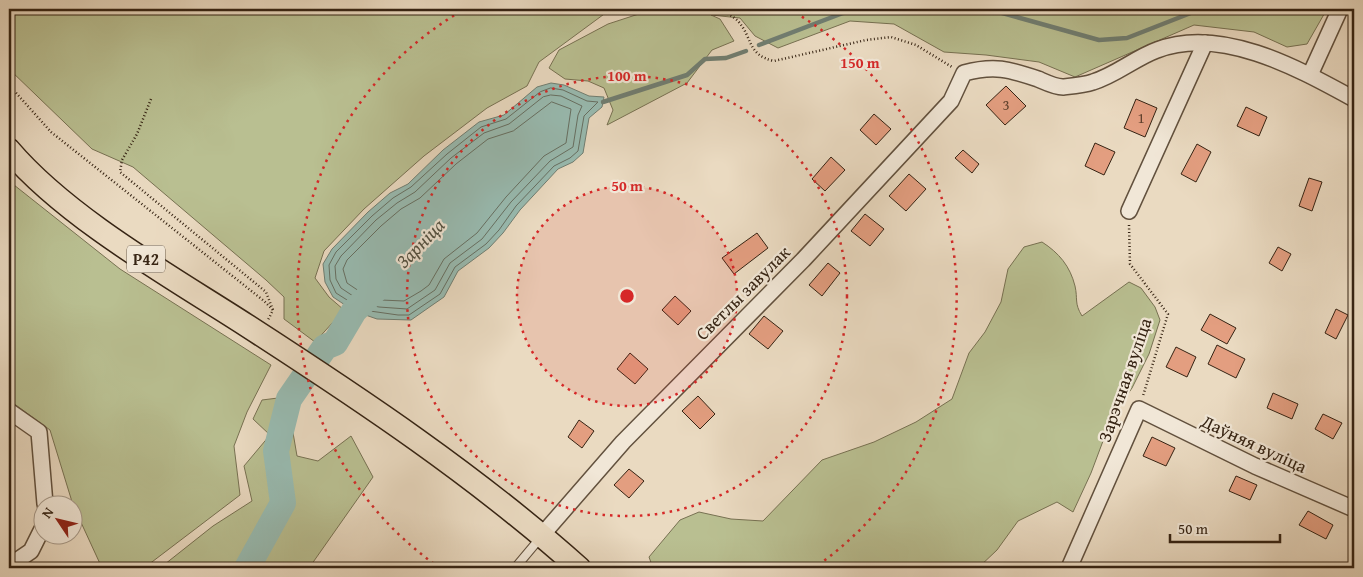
<svg xmlns="http://www.w3.org/2000/svg" width="1363" height="577" font-family="'Gentium Book Plus',serif">
<rect width="100%" height="100%" fill="#eadac1"/>
<filter id="stains"><feTurbulence type="fractalNoise" baseFrequency=".004" numOctaves="4"/><feColorMatrix values="0 0 0 0 .2 0 0 0 0 .09 0 0 0 0 .02 0 0 0 .5 -.17"/></filter>
<radialGradient id="worn" r=".72"><stop offset=".6" stop-color="#630" stop-opacity="0"/><stop offset="1" stop-color="#630" stop-opacity=".3"/></radialGradient>
<!-- green -->
<g fill="#b9bf91" stroke="#777152">
<path d="M 9,9 L 611,9 L 539,62 L 527,86 L 487,108 L 424,156 L 364,209 L 324,251 L 315,278 L 329,297 L 344,310 L 315,342 L 284,319 L 284,297 L 266,280 L 133,167 L 92,149 L 9,69 Z"/>
<path d="M 644,9 L 1327,9 L 1307,44 L 1287,47 L 1254,32 L 1194,25 L 1075,77 L 1039,62 L 986,55 L 944,52 L 894,24 L 850,21 L 778,48 L 755,36 L 740,18 L 711,15 L 720,19 L 734,41 L 712,50 L 687,83 L 607,125 L 613,110 L 604,88 L 588,81 L 565,79 L 549,68 L 559,50 L 608,24 L 651,10 Z"/>
<path d="M 9,181 L 120,269 L 271,365 L 247,412 L 234,446 L 240,495 L 144,568 L 102,568 L 73,505 L 50,430 L 9,400 Z"/>
<path d="M 1042,242 C 1059,253 1070,266 1075,286 C 1078,299 1074,303 1082,316 L 1129,282 L 1141,288 L 1155,307 L 1160,320 L 1149,354 L 1132,388 L 1112,417 L 1091,473 L 1073,512 L 1057,502 L 1018,521 L 997,550 L 978,568 L 653,568 L 649,557 L 680,520 L 699,512 L 731,519 L 763,521 L 822,460 L 874,442 L 916,422 L 952,399 L 969,353 L 985,332 L 1001,302 L 1008,269 L 1024,247 Z"/>
<path d="M 278,398 L 290,415 L 297,456 L 318,461 L 351,436 L 373,477 L 309,568 L 160,568 L 213,526 L 252,501 L 244,466 L 270,435 L 253,419 L 262,400 Z"/>
</g>
<!-- water -->
<path fill="#98bbb1" stroke="#707e72" d="M 551,83 L 564,85 L 589,96 L 604,97 L 602,107 L 589,118 L 583,153 L 573,162 L 558,169 L 520,210 L 503,233 L 489,248 L 458,271 L 444,297 L 431,306 L 411,320 L 377,319 L 354,311 L 333,297 L 325,282 L 323,264 L 332,249 L 368,212 L 390,193 L 408,184 L 443,150 L 479,122 L 504,115 L 537,87 Z"/>
<g fill="none" stroke-linecap="round" stroke-linejoin="round">
<!-- shore -->
<g stroke="#666f62" stroke-width="1">
<path d="M 551,88 L 563,90 L 587,101 L 598,102 L 584,116 L 578,151 L 570,158 L 554,166 L 516,206 L 499,230 L 486,244 L 455,267 L 440,294 L 409,315 L 398,315 L 363,310 L 336,293 L 330,280 L 329,265 L 336,252 L 372,216 L 393,198 L 411,187 L 447,154 L 481,127 L 506,119 L 540,92 Z"/>
<path d="M 551,95 L 561,96 L 582,106 L 578,115 L 573,147 L 550,161 L 511,202 L 482,239 L 450,263 L 435,290 L 407,309 L 379,307 L 365,304 L 341,288 L 336,279 L 335,266 L 341,256 L 376,220 L 397,203 L 415,192 L 451,158 L 484,133 L 509,124 L 543,97 Z"/>
<path d="M 552,102 L 571,109 L 566,143 L 544,156 L 506,197 L 477,233 L 444,259 L 429,285 L 421,291 L 404,301 L 381,300 L 365,295 L 347,283 L 343,269 L 347,260 L 381,226 L 401,209 L 420,198 L 456,164 L 488,139 L 513,131 Z"/>
</g>
<!-- stream -->
<g stroke="#707e72" stroke-width="4.5">
<path d="M 988,9 L 1099,40 L 1127,38 L 1201,9"/>
<path d="M 759,45 L 843,13 L 868,9"/>
<path d="M 603,102 L 687,75 L 705,59 L 726,58 L 746,51"/>
</g>
<!-- river -->
<path stroke="#98bbb1" stroke-width="26" d="M 247,568 L 283,503 L 276,451 L 289,399 L 325,347 L 335,343 L 354,311 L 380,285"/>
</g>
<!-- building -->
<g fill="#e39e80" stroke="#352313">
<path d="M 1006,86 L 1026,106 L 1005,125 L 986,105 Z"/>
<path d="M 1136,99 L 1157,108 L 1145,137 L 1124,128 Z"/>
<path d="M 1246,107 L 1267,117 L 1259,136 L 1237,126 Z"/>
<path d="M 874,114 L 891,129 L 876,145 L 860,130 Z"/>
<path d="M 1095,143 L 1115,152 L 1104,175 L 1085,166 Z"/>
<path d="M 1197,144 L 1211,152 L 1196,182 L 1181,174 Z"/>
<path d="M 963,150 L 979,164 L 972,173 L 955,158 Z"/>
<path d="M 831,157 L 845,170 L 825,191 L 812,179 Z"/>
<path d="M 909,174 L 926,189 L 906,211 L 889,196 Z"/>
<path d="M 1309,178 L 1322,182 L 1312,211 L 1299,206 Z"/>
<path d="M 865,214 L 884,229 L 870,246 L 851,231 Z"/>
<path d="M 757,233 L 768,248 L 734,274 L 722,258 Z"/>
<path d="M 1278,247 L 1291,254 L 1282,271 L 1269,263 Z"/>
<path d="M 828,263 L 840,273 L 822,296 L 809,285 Z"/>
<path d="M 675,296 L 691,311 L 678,325 L 662,310 Z"/>
<path d="M 1336,309 L 1348,315 L 1336,339 L 1325,333 Z"/>
<path d="M 1210,314 L 1236,328 L 1227,344 L 1201,330 Z"/>
<path d="M 764,316 L 783,331 L 768,349 L 749,334 Z"/>
<path d="M 1217,345 L 1245,359 L 1236,378 L 1208,364 Z"/>
<path d="M 1176,347 L 1196,357 L 1187,377 L 1166,367 Z"/>
<path d="M 630,353 L 648,369 L 635,384 L 617,369 Z"/>
<path d="M 1273,393 L 1298,404 L 1292,419 L 1267,408 Z"/>
<path d="M 698,396 L 715,414 L 700,429 L 682,411 Z"/>
<path d="M 1323,414 L 1342,423 L 1333,439 L 1315,429 Z"/>
<path d="M 579,420 L 594,431 L 582,448 L 568,437 Z"/>
<path d="M 1152,437 L 1175,448 L 1166,466 L 1143,456 Z"/>
<path d="M 629,469 L 644,481 L 629,498 L 614,485 Z"/>
<path d="M 1236,476 L 1257,485 L 1250,500 L 1229,491 Z"/>
<path d="M 1308,511 L 1333,525 L 1326,539 L 1299,525 Z"/>
</g>
<g fill="none" stroke-linecap="round" stroke-linejoin="round">
<!-- lane casing -->
<g stroke="#62513e" stroke-width="10">
<path id="lane" d="M 515,568 L 541,537"/>
</g>
<!-- street casing -->
<g stroke="#62513e" stroke-width="18">
<g id="street">
<path d="M 1310,75 L 1340,9"/>
<path d="M 1129,211 L 1205,43"/>
<path d="M 9,411 L 39,432 L 45,504"/>
<path d="M 542,535 L 623,442 L 803,260 L 951,101 L 964,73 C 994,65 1009,69 1038,79 C 1045,82 1055,87 1063,87 C 1072,86 1084,85 1093,82 C 1116,75 1135,58 1157,50 C 1221,25 1299,69 1354,99"/>
<path d="M 9,566 L 31,551 L 42,529"/>
<path d="M 1069,568 L 1139,409 L 1255,466 L 1354,509"/>
</g>
</g>
<!-- primary casing -->
<g stroke="#352313" stroke-width="25">
<path id="primary" d="M 9,150 C 67,218 170,276 246,325 C 362,400 476,476 579,568"/>
</g>
<!-- path -->
<g stroke="#352313" stroke-width="2.5" stroke-dasharray="1 2.5" stroke-linecap="butt">
<path d="M 718,9 C 724,12 733,16 738,21 C 753,38 747,55 774,61 L 866,40 L 891,37 L 916,45 L 952,67"/>
<path d="M 9,85 L 51,132 L 264,301 L 273,310"/>
<path d="M 151,99 L 137,134 L 122,160 L 120,172 L 266,292 L 273,310 L 268,320"/>
<path d="M 1129,225 L 1130,264 L 1168,314 L 1143,396"/>
</g>
<!-- lane -->
<use href="#lane" stroke="#f1e7d7" stroke-width="8"/>
<!-- street -->
<use href="#street" stroke="#f1e7d7" stroke-width="15"/>
<!-- primary -->
<use href="#primary" stroke="#eadac1" stroke-width="22"/>
</g>
<!-- distance rings -->
<circle cx="627" cy="296" r="110" fill="#d62828" fill-opacity=".12"/>
<g fill="none" stroke="#d62828" stroke-width="2.5" stroke-dasharray="2.5 5">
<circle cx="627" cy="296" r="110"/>
<circle cx="627" cy="296" r="220"/>
<path d="M440 568A330 330 0 0 1 465 9M789 9A330 330 0 0 1 814 568"/>
</g>
<g text-anchor="middle" stroke-width="4.5" stroke-linejoin="round" paint-order="stroke">
<!-- number labels -->
<g font-size="15" fill="#60422e">
<text x="1006" y="110">3</text>
<text x="1141" y="123">1</text>
</g>
<!-- shield labels -->
<rect fill="#f1e7d7" stroke="#6d5e4e" stroke-width="1" x="127" y="245.5" width="38" height="27" rx="4"/>
<g font-size="16" font-weight="bold" fill="#352313">
<text x="146" y="265">Р42</text>
</g>
<!-- street labels -->
<g font-size="18" fill="#352313" stroke="#f1e7d7">
<text transform="translate(743 293) rotate(-45)" y="6">Светлы завулак</text>
<text transform="translate(1125 380) rotate(-71)" y="6">Зарэчная вуліца</text>
<text transform="translate(1254 444) rotate(25)" y="6">Даўняя вуліца</text>
</g>
<!-- water labels -->
<g font-size="19" font-style="italic" fill="#535142" stroke="#f1e7d7">
<text transform="translate(420 243) rotate(-46)" y="7">Зарніца</text>
</g>
</g>
<circle cx="627" cy="296" r="8" fill="#d62828" stroke="#f1e7d7" stroke-width="2.5"/>
<g font-size="15" text-anchor="middle" font-weight="bold" fill="#d62828" stroke="#f1e7d7" stroke-width="4.5" stroke-linejoin="round" paint-order="stroke">
<text x="860" y="68">150 m</text>
<text x="627" y="81">100 m</text>
<text x="627" y="191">50 m</text>
</g>
<!-- margin -->
<rect width="1363" height="577" fill="none" stroke="#eadac1" stroke-width="30"/>
<rect x="10" y="10" width="1343" height="557" fill="none" stroke="#352313" stroke-width="2.5"/>
<rect x="15" y="15" width="1333" height="547" fill="none" stroke="#352313"/>
<!-- north arrow -->
<g transform="translate(58 520) rotate(305)"><circle r="24" fill="#f1e7d7" stroke="#a69989"/>
<path d="M0-4L9 19L0 12L-9 19Z" fill="#8f2418"/>
<text y="-8" font-size="14" font-weight="bold" text-anchor="middle" fill="#352313">N</text>
</g>
<!-- scale -->
<path d="M1170 534v8h110v-8" fill="none" stroke="#352313" stroke-width="2.5"/>
<text x="1178" y="534" font-size="15" fill="#352313" stroke="#f1e7d7" stroke-width="4" paint-order="stroke">50 m</text>
<rect width="100%" height="100%" filter="url(#stains)"/>
<rect width="100%" height="100%" fill="url(#worn)"/>
</svg>
